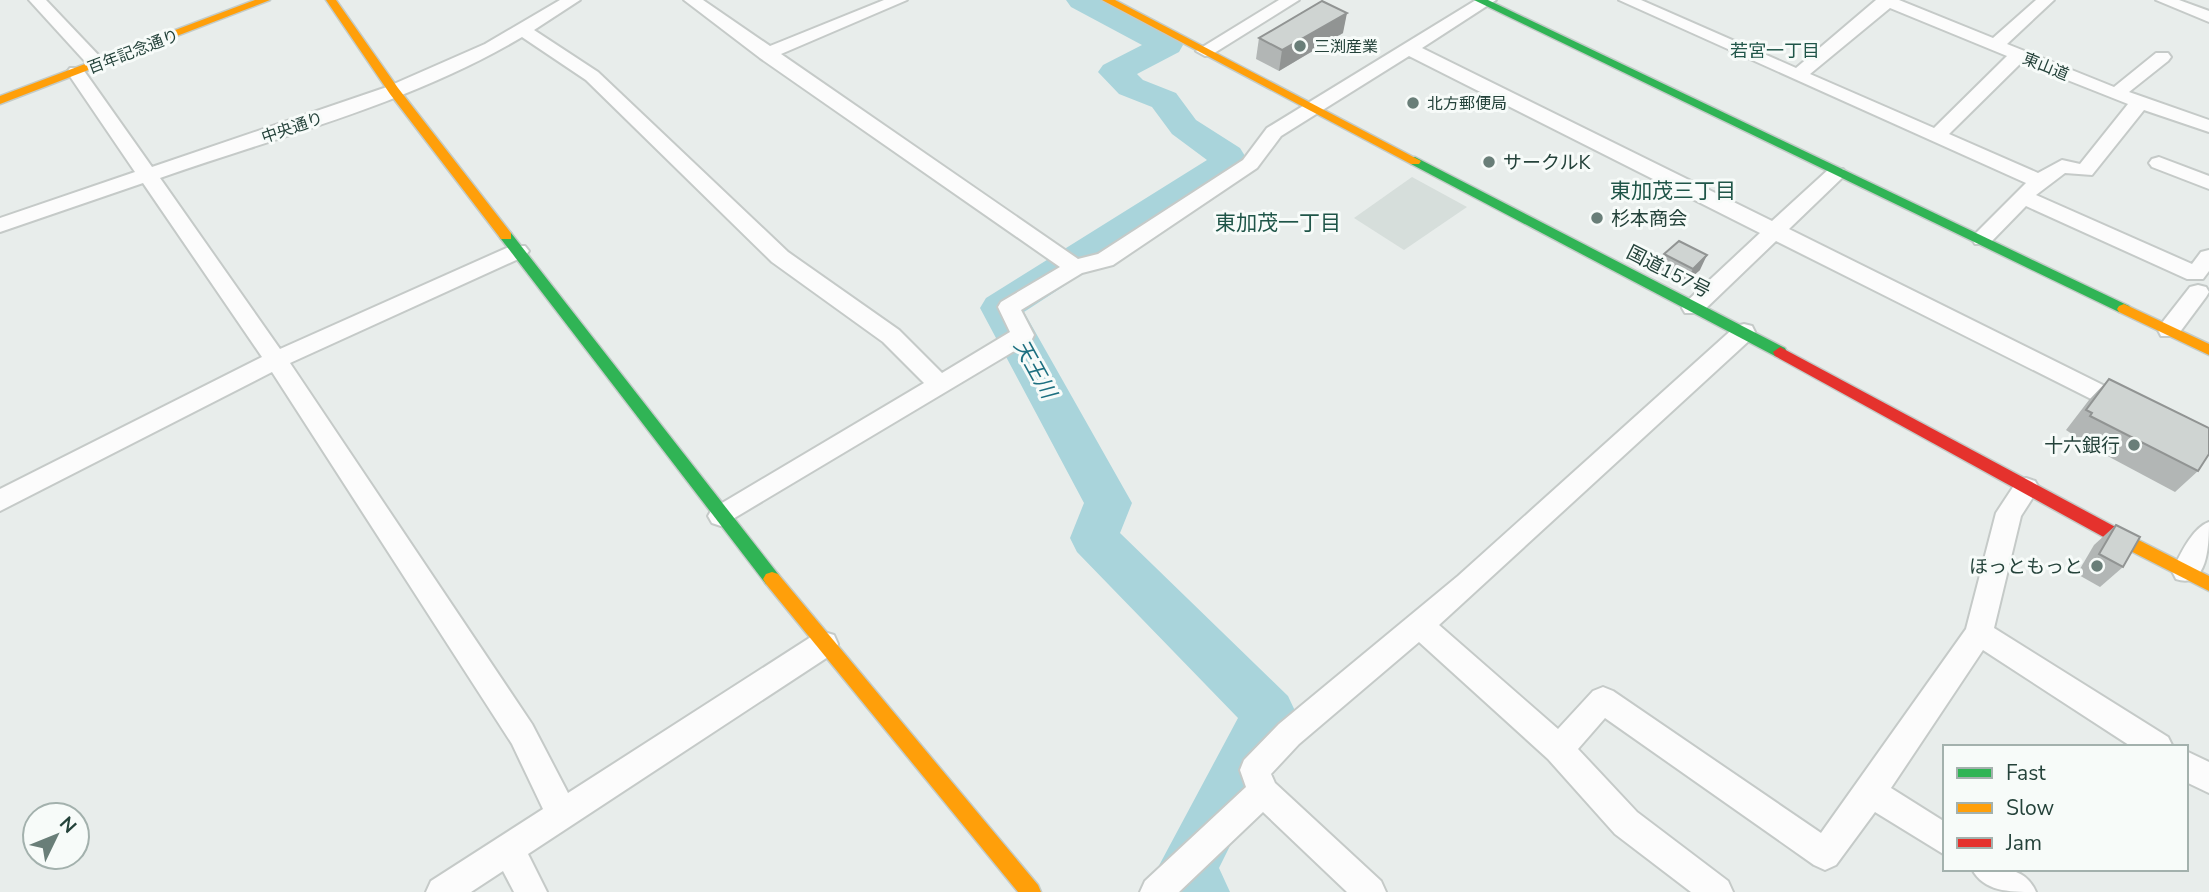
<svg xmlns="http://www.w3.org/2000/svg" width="2209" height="892" font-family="'Nunito Sans','Noto Sans JP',sans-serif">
<rect width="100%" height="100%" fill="#e8edeb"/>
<!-- built -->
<path fill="#d6dedb" d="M 1412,177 L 1467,207 L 1404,250 L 1354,218 Z"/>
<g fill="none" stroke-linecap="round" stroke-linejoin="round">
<!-- river -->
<path fill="#a9d4db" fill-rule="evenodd" d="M 1066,0 L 1106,0 L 1179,38 L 1183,45 L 1179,52 L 1137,74 L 1143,80 L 1176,93 L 1196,120 L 1240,148 L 1245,156 L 1239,172 L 1024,312 L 1132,503 L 1120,533 L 1288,696 L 1296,713 L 1219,868 L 1230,892 L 1163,892 L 1155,873 L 1238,718 L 1077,552 L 1070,538 L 1084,503 L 980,308 L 986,298 L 1207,160 L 1172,134 L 1152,107 L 1119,94 L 1098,72 L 1103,65 L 1142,45 L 1071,7 Z"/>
<!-- street casing -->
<g stroke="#c5cac8" stroke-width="4">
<g id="street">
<path d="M 29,0 L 46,0 L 103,60 L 106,64 L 103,68 L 91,68 Z"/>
<path d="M 560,0 L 580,0 L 534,30 L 598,72 L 788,252 L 899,330 L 942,373 L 1010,332 L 998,307 L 1001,302 L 1060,267 L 760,58 L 684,0 L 703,0 L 770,46 L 884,0 L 907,0 L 781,54 L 1078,259 L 1098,254 L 1243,160 L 1267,128 L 1476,0 L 1496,0 L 1422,48 L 1772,221 L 1829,169 L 1843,169 L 1846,173 L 1843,177 L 1789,229 L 2135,401 L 2139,407 L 2135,413 L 2127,416 L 2119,413 L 1776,241 L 1701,313 L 1685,313 L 1682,308 L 1685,303 L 1760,233 L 1409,56 L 1281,136 L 1257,168 L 1113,265 L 1082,273 L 1021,310 L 1034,335 L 1031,341 L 721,526 L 712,523 L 708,516 L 712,509 L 924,383 L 883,342 L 772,262 L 586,80 L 522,37 C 411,103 280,136 160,178 L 280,349 L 511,246 L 525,246 L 529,251 L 525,256 L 290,363 L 532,724 L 568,793 L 814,635 L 824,632 L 834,635 L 838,644 L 834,653 L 528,854 L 547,892 L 514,892 L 503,871 L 471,892 L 426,892 L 431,881 L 543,809 L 512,744 L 272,372 L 0,511 L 0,489 L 262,357 L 143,183 L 0,232 L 0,218 L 135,172 L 67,72 L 70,68 L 82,68 L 152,167 L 387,87 L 485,44 Z"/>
<path d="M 1279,0 L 1299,0 L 1211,55 L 1205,56 L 1196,51 Z"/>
<path d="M 1619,0 L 1641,0 L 1796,68 L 1876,0 L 1899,0 L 1993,38 L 2036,0 L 2054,0 L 2007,44 L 2114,87 L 2156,53 L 2168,53 L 2171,57 L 2168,61 L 2129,92 L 2209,120 L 2209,132 L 2144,110 L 2092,175 L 2065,173 L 2036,195 L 2192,264 L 2201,252 L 2209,250 L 2209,271 L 2203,279 L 2187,279 L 2026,206 L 1989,244 L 1975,244 L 1972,239 L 1975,234 L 2026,183 ZM 1890,8 L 2007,56 L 1934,128 L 1810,74 ZM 2022,62 L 2128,104 L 2080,164 L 2062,160 L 2038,173 L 1949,134 Z"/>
<path d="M 2156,0 L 2179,0 L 2209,11 L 2209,22 Z"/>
<path d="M 2159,157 L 2209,176 L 2209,189 L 2152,167 L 2149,163 L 2152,159 Z"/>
<path d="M 2198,285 L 2206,287 L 2209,292 L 2206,297 L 2177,336 L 2161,336 L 2158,330 L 2161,324 L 2190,287 Z"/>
<path d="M 1744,324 L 1752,326 L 1755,332 L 1752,338 L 1439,625 L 1558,729 L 1593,691 L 1603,687 L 1613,691 L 1821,833 L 1966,629 L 1996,513 L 2017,481 L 2026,478 L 2035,481 L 2039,488 L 2021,516 L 1994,628 L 2168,737 L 2173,747 L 2132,747 L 1983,650 L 1891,788 L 1945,822 L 1945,855 L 1875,812 L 1836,865 L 1825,870 L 1814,865 L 1605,718 L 1578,749 L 1637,812 L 1728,881 L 1733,892 L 1691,892 L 1615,834 L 1548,759 L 1419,642 L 1299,744 L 1271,774 L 1275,783 L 1381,881 L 1386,892 L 1347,892 L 1263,812 L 1179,892 L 1140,892 L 1145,881 L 1246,787 L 1240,770 L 1244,760 L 1279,724 L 1458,576 L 1736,326 Z"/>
<path d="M 2209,522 C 2209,544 2208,590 2176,579 L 2172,571 C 2180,555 2192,528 2209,522 Z"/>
<path d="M 2186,751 L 2209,762 L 2209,793 L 2186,782 Z"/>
<path d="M 1972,869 C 1998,869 2024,864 2036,892 C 2010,892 1984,892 1972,869 Z"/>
</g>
</g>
<!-- fast casing -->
<g stroke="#c3cbc8" stroke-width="3">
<g id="fast">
<path d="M 1474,0 L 1488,0 L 2129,306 L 2131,309 L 2129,312 L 2119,312 Z"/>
<path d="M 1415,157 L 1785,348 L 1787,352 L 1780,357 L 1775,356 L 1411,164 L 1411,158 Z"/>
<path d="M 506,232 L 511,233 L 778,574 L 781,579 L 778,584 L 772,586 L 766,584 L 501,239 L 499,236 Z"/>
</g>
</g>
<!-- slow casing -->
<g stroke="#c3cbc8" stroke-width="3">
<g id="slow">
<path d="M 255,0 L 270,0 L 0,104 L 0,96 Z"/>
<path d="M 326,0 L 336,0 L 398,88 L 511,233 L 511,239 L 501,239 L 390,94 Z"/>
<path d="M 1102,0 L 1115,0 L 1421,161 L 1419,164 L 1411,164 Z"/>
<path d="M 2124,304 L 2209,344 L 2209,355 L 2119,312 L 2117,309 L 2119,306 Z"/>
<path d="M 2115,528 L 2209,576 L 2209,591 L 2109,540 L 2107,535 L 2109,530 Z"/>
<path d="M 772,572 L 778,574 L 1038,885 L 1041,892 L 1018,892 L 766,584 L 763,579 L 766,574 Z"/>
</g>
</g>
<!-- jam casing -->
<g stroke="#c3cbc8" stroke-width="3">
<path id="jam" d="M 1780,347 L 2121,530 L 2123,535 L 2121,540 L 2115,542 L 2109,540 L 1775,356 L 1773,352 Z"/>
</g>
<!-- street -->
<use href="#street" fill="#fcfcfc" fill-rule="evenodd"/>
<!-- fast -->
<use href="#fast" fill="#30b455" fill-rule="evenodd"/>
<!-- slow -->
<use href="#slow" fill="#ff9f0a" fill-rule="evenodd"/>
<!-- jam -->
<use href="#jam" fill="#e5322d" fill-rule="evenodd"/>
</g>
<!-- wall -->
<g fill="#b2b6b5">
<path d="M 1343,33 L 1279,71 L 1256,59 L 1259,38 Z"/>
<path d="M 1664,254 L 1700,270 L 1685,283 L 1657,269 Z"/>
<path d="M 2109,379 L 2198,471 L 2175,492 L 2070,436 L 2072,434 L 2066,430 L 2089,400 Z"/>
<path d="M 2116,525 L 2123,567 L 2100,587 L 2077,574 L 2094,545 Z"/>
</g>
<!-- shaded-wall -->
<g fill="#919493">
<path d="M 1347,13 L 1343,33 L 1279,71 L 1282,50 Z"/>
<path d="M 1707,255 L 1700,270 L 1685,283 L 1693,269 Z"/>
</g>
<!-- building -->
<g fill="#cfd4d2" stroke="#919493" stroke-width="2">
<path d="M 1322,1 L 1347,13 L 1282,50 L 1259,38 Z"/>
<path d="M 1679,241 L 1707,255 L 1693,269 L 1664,254 Z"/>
<path d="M 2109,379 L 2209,428 L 2209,454 L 2198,471 L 2090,416 L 2092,413 L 2086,410 Z"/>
<path d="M 2116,525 L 2140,537 L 2123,567 L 2099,554 Z"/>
</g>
<!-- markers -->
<g fill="#697e78" stroke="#f7fbf9" stroke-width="2.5">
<circle cx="1300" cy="46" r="7"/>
<circle cx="1413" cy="103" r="7"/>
<circle cx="1489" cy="162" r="7"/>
<circle cx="1597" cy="218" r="7"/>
<circle cx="2134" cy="445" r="7"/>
<circle cx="2097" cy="566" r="7"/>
</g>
<g text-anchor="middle" stroke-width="6" stroke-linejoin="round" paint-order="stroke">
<!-- far-poi labels -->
<g font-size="16" fill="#24423a" stroke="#f7fbf9" text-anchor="start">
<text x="1314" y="52">三渕産業</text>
<text x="1427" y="109">北方郵便局</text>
</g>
<!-- far-street labels -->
<g font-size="16" fill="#24423a" stroke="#f7fbf9">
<text transform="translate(133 51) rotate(-21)" y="6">百年記念通り</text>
<text transform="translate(2046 66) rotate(22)" y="6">東山道</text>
<text transform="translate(292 127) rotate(-19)" y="6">中央通り</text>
</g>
<!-- far-neighbourhood labels -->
<g font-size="18" fill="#1f5548" stroke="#f7fbf9">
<text x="1775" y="57">若宮一丁目</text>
</g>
<!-- poi labels -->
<g font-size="19" fill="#24423a" stroke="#f7fbf9" text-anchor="start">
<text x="1503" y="169">サークルK</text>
<text x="1611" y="225">杉本商会</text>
<text x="2120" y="452" text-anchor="end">十六銀行</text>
<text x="2083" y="573" text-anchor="end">ほっともっと</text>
</g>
<!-- street labels -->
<g font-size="19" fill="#24423a" stroke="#f7fbf9">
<text transform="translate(1669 271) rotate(27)" y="7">国道157号</text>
</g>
<!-- neighbourhood labels -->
<g font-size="21" fill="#1f5548" stroke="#f7fbf9">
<text x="1673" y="198">東加茂三丁目</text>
<text x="1278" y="230">東加茂一丁目</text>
</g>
<!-- water labels -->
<g font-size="21" font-style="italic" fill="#1c6f80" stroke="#f7fbf9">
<text transform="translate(1035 369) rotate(61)" y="7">天王川</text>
</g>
</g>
<!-- legend -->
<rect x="1943" y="745" width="245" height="126" fill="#f7fbf9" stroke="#a3b1ad" stroke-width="2"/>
<rect x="1957" y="768" width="35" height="10" fill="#30b455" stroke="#a3b1ad" stroke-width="2"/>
<text x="2006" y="780" font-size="21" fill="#24423a">Fast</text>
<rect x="1957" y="803" width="35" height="10" fill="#ff9f0a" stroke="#a3b1ad" stroke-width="2"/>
<text x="2006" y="815" font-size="21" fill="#24423a">Slow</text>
<rect x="1957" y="838" width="35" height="10" fill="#e5322d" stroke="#a3b1ad" stroke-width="2"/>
<text x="2006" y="850" font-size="21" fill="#24423a">Jam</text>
<!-- north arrow -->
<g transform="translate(56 836) rotate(47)"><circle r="33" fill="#f7fbf9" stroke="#a3b1ad" stroke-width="2"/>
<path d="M0-5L12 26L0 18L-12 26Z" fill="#697e78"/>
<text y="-10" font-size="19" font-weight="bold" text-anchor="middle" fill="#24423a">N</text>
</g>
</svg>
